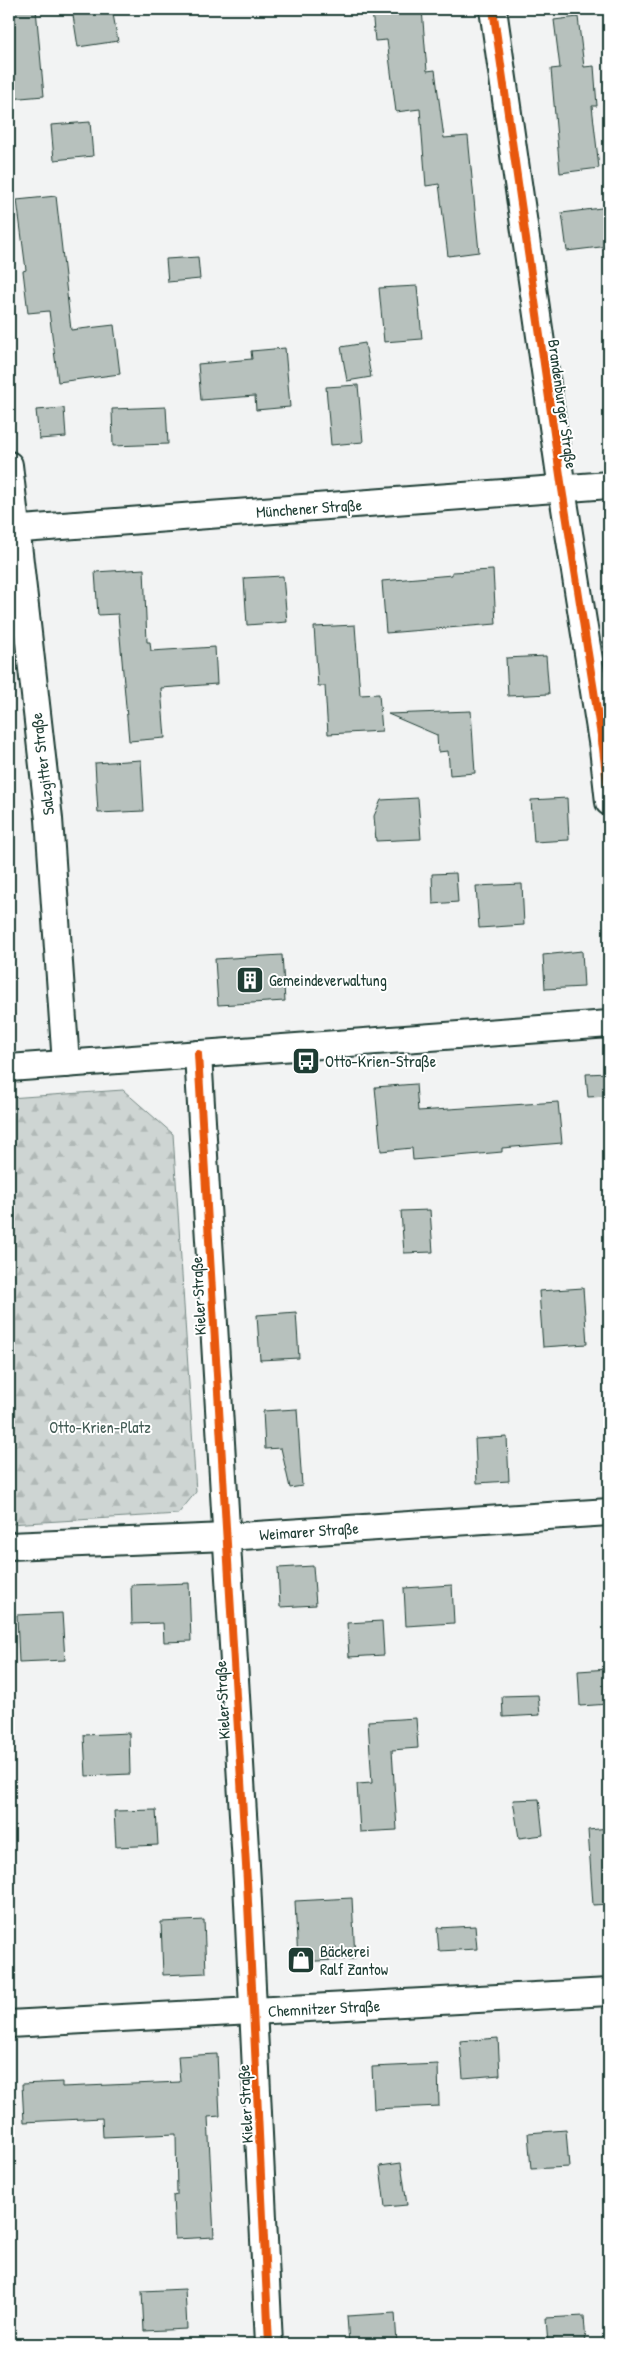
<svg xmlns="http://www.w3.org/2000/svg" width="618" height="2353" font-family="'Patrick Hand',sans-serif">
<defs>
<pattern id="forest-firs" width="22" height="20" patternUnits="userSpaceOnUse" patternTransform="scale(1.25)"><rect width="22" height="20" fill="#ced5d3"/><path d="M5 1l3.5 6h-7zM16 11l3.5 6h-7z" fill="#b0b8b6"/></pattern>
</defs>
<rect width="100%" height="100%" fill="#f2f3f3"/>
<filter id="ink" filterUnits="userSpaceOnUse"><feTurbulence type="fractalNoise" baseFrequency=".02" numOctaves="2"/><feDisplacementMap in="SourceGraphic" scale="10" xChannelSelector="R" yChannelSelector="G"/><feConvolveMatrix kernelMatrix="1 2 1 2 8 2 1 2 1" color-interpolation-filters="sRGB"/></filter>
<g filter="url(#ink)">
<!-- forest -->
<path fill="url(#forest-firs)" stroke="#768984" d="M 123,1090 L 173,1134 L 196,1492 L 178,1514 L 9,1524 L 9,1098 Z"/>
<!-- building -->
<g fill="#b7c1bd" stroke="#1f3d34">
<path d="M 9,9 L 36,9 L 44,96 L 9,99 Z"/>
<path d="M 72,9 L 112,9 L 118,41 L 78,47 Z"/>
<path d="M 386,9 L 422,9 L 427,71 L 435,70 L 444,138 L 468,136 L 479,252 L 448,256 L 439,184 L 426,186 L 420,109 L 396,112 L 387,40 L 375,41 L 372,10 Z"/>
<path d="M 578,17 L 584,67 L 594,66 L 597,106 L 592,106 L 599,168 L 560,173 L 551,69 L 560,68 L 554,20 Z"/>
<path d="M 90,122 L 93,156 L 54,160 L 51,125 Z"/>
<path d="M 56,196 L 71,330 L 114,325 L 120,374 L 58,382 L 49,311 L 28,313 L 23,271 L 26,270 L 17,200 Z"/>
<path d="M 609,207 L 609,246 L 567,251 L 562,213 Z"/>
<path d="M 198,257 L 200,279 L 168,282 L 166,259 Z"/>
<path d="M 417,286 L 422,339 L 384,342 L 379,288 Z"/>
<path d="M 365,343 L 371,377 L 347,381 L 341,347 Z"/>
<path d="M 285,348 L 290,407 L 256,410 L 255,396 L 201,400 L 198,364 L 252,359 L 251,351 Z"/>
<path d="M 358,385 L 363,442 L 331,445 L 326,387 Z"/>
<path d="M 166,407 L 168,444 L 113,446 L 112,409 Z"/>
<path d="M 64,408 L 66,437 L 39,439 L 36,410 Z"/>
<path d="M 144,569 L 147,642 L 150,642 L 151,651 L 215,647 L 217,684 L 161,688 L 165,738 L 129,741 L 118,614 L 98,615 L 95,572 Z"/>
<path d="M 493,570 L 496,624 L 386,633 L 382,581 L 452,575 L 452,572 Z"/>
<path d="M 283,576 L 287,622 L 247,625 L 244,578 Z"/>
<path d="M 355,625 L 360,695 L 379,694 L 382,731 L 328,734 L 325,686 L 318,686 L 314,627 Z"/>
<path d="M 546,656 L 549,694 L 508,696 L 506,658 Z"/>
<path d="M 471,711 L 475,773 L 450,775 L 448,751 L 438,752 L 437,735 L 388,714 Z"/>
<path d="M 141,760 L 144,811 L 98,813 L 95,763 Z"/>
<path d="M 418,798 L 421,839 L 376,841 L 374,816 L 381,800 Z"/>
<path d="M 567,798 L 569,840 L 534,842 L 531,800 Z"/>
<path d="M 456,873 L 458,902 L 433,904 L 432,874 Z"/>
<path d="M 522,884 L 524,925 L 479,928 L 476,886 Z"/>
<path d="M 582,951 L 584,987 L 545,989 L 543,955 Z"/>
<path d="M 282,955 L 285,1001 L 218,1005 L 215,959 Z"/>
<path d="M 609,1073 L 609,1096 L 588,1097 L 586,1074 Z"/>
<path d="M 416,1084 L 418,1111 L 558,1102 L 562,1143 L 502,1148 L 502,1152 L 413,1160 L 412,1148 L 381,1151 L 375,1087 Z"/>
<path d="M 430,1210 L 433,1252 L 404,1253 L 401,1211 Z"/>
<path d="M 583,1288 L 587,1344 L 543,1347 L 539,1291 Z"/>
<path d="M 296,1312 L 299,1358 L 260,1360 L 257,1315 Z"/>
<path d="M 297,1409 L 302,1486 L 290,1488 L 281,1448 L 265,1449 L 263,1411 Z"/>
<path d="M 507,1437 L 509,1481 L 477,1483 L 475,1439 Z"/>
<path d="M 313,1566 L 316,1605 L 280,1607 L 278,1568 Z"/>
<path d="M 189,1583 L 191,1641 L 164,1642 L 163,1623 L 132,1624 L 131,1585 Z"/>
<path d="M 452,1585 L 454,1623 L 406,1626 L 404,1588 Z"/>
<path d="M 62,1613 L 65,1660 L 19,1662 L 17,1615 Z"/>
<path d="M 382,1621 L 384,1655 L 349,1657 L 347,1623 Z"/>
<path d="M 609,1669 L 609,1704 L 580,1706 L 578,1671 Z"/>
<path d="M 538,1695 L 540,1715 L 503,1717 L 502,1696 Z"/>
<path d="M 416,1718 L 418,1748 L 392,1750 L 397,1830 L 360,1832 L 357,1784 L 372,1783 L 368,1721 Z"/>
<path d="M 129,1733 L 130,1774 L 86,1776 L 84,1735 Z"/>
<path d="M 539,1799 L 543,1835 L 519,1838 L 513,1800 Z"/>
<path d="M 156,1810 L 158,1845 L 116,1847 L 114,1811 Z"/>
<path d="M 609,1828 L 609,1904 L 593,1905 L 588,1830 Z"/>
<path d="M 352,1898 L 355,1959 L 298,1962 L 295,1901 Z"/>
<path d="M 204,1920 L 206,1973 L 163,1975 L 161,1922 Z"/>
<path d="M 475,1926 L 477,1949 L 439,1951 L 437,1928 Z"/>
<path d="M 498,2038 L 500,2075 L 463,2078 L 460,2041 Z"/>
<path d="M 217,2054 L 220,2116 L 208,2117 L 214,2237 L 175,2239 L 173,2196 L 177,2195 L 176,2134 L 103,2137 L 102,2118 L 24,2122 L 22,2084 L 62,2082 L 62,2087 L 180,2082 L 178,2056 Z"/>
<path d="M 438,2064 L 439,2106 L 374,2109 L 372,2067 Z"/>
<path d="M 566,2130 L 569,2167 L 531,2169 L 528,2133 Z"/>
<path d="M 401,2163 L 407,2205 L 385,2207 L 380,2166 Z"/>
<path d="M 185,2289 L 187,2329 L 144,2331 L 142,2291 Z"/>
<path d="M 395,2313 L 397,2344 L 349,2344 L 347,2316 Z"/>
<path d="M 584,2316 L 586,2344 L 548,2344 L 546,2318 Z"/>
</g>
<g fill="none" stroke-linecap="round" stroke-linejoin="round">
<!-- minor casing -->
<g stroke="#1f3d34" stroke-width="30">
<g id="minor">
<path d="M 493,9 L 562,489 L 603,748 L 609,802"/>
<path d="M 9,465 L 49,819 L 66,1064"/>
<path d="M 9,530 L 609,485"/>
<path d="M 198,1054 L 247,1882 L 269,2344"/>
<path d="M 9,1068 L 609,1024"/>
<path d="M 9,1546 L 226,1537 L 609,1512"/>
<path d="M 9,2024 L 609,1992"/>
</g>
</g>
<!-- minor -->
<use href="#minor" stroke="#fff" stroke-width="26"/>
<!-- cycleway casing -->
<g stroke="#fff" stroke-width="11">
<g id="cycleway">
<path d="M 493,9 L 562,489 L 603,748 L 609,802"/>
<path d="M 198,1054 L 247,1882 L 269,2344"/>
</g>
</g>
<!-- cycleway -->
<use href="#cycleway" stroke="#e8590c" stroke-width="8"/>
</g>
</g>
<!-- icons -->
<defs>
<g id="building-square" transform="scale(1.4375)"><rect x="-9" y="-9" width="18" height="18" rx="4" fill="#1f3d34" stroke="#fff"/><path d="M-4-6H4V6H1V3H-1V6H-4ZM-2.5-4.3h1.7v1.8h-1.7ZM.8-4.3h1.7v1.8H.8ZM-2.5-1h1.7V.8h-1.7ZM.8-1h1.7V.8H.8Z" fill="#fff"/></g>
<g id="bus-square" transform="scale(1.4375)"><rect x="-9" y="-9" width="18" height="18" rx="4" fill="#1f3d34" stroke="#fff"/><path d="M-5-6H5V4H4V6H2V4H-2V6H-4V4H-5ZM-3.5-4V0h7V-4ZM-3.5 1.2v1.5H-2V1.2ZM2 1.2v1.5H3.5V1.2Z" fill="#fff"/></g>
<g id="shop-square" transform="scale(1.4375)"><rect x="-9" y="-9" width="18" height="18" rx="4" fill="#1f3d34" stroke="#fff"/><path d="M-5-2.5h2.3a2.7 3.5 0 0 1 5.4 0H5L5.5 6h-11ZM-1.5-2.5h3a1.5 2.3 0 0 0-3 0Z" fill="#fff"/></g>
</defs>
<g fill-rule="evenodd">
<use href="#building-square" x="250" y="980"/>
<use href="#bus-square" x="306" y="1061"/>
<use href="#shop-square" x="301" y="1960"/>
</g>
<g text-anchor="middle" stroke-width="4" stroke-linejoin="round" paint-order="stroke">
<!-- street labels -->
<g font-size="16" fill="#1f3d34" stroke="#fff">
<text transform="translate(563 404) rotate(82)" y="6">Brandenburger Straße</text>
<text transform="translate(309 508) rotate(-4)" y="6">Münchener Straße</text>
<text transform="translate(42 764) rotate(-97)" y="6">Salzgitter Straße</text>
<text transform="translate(198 1296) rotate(-93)" y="6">Kieler Straße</text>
<text transform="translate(309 1531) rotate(-4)" y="6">Weimarer Straße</text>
<text transform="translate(222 1700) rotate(-93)" y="6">Kieler Straße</text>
<text transform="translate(324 2008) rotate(-3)" y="6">Chemnitzer Straße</text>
<text transform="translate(245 2104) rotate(-93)" y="6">Kieler Straße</text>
</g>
<!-- poi labels -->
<g font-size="16" fill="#1f3d34" stroke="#fff" text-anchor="start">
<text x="269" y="986">Gemeindeverwaltung</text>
<text x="325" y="1067">Otto-Krien-Straße</text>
<text x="320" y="1957">Bäckerei<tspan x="320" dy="18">Ralf Zantow</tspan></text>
</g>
<!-- park labels -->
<g font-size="16" fill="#425b54" stroke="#fff">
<text x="100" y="1433">Otto-Krien-Platz</text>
</g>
</g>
<!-- margin -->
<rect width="618" height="2353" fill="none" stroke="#fff" stroke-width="30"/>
<rect x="15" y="15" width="588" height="2323" fill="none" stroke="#1f3d34" stroke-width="2" filter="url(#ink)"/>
</svg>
